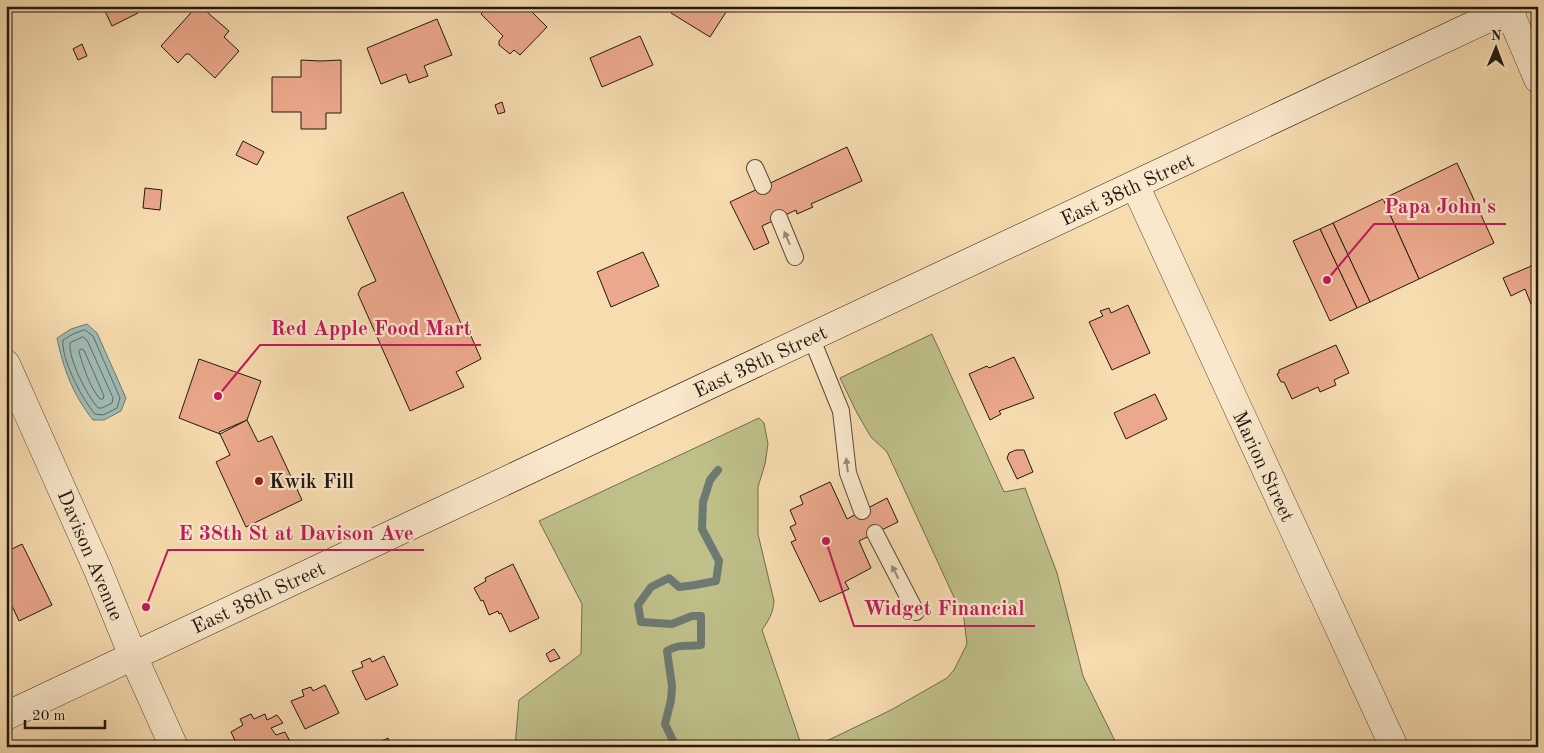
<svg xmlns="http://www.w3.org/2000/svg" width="1544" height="753" font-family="'Old Standard TT',serif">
<rect width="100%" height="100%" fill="#f7dcb0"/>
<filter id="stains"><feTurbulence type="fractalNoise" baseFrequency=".004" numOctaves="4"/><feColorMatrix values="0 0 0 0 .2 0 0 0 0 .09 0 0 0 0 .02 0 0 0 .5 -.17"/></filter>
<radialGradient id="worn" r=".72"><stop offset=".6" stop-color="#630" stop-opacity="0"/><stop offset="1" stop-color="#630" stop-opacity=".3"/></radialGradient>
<!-- green -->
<g fill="#bfbf89" stroke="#706c4c">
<path d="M 932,334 L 1004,492 L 1025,488 L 1057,573 L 1083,676 L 1118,747 L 814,747 L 891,710 L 947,678 L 954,670 L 967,644 L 964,619 L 887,452 L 871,437 L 857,413 L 840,378 Z"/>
<path d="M 759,418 L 764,423 L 768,444 L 765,464 L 758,487 L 758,534 L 774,601 C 773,613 769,620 762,630 L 802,747 L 515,747 L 519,700 L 581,654 L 582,604 L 539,521 Z"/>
</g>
<!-- water -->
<path fill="#9fbab4" stroke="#6d7972" d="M 87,324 L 97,333 L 126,398 L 121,411 L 104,420 L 93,420 C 73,395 63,368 57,338 L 71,329 Z"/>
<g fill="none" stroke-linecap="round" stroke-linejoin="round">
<!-- shore -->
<g stroke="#606962" stroke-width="1">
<path d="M 85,330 L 93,336 L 120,398 L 117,408 L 103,415 L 95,414 C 82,399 61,359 63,340 L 73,334 Z"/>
<path d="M 83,337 L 87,340 L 113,398 L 112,403 L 102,408 L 98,408 C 87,395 68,359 70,343 Z"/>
<path d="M 81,349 L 84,350 L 104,396 L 103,399 L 100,399 C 89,386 84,368 79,352 Z"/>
</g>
<!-- stream -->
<path stroke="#6d7972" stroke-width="8" d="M 676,747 L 665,724 L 671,700 L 672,686 L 667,651 C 680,643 687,647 701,645 L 701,616 L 692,616 L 672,624 L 641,622 L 638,605 L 651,587 L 669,578 L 679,587 L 695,585 L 716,581 L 719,561 L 702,529 L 703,502 L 710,480 L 718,470"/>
</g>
<!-- building -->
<g fill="#eca88c" stroke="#22180f">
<path d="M 109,6 L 135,6 L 138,13 L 112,26 L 104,9 Z"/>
<path d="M 197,6 L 200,6 L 229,31 L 224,37 L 239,51 L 215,78 L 189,54 L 186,54 L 178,63 L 161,46 Z"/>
<path d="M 488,6 L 526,6 L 547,27 L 520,55 L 514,50 L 510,54 L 499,45 L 499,41 L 503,36 L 481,14 Z"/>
<path d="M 675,6 L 725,6 L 724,8 L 728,9 L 710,37 L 671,13 Z"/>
<path d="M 437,19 L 452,55 L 424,66 L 428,76 L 409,83 L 406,74 L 381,84 L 367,48 Z"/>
<path d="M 640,36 L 653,65 L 602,87 L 590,58 Z"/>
<path d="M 82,44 L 87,56 L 78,60 L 73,49 Z"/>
<path d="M 301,60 L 321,61 L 341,60 L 341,113 L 326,113 L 326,129 L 301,129 L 301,112 L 272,112 L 272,77 L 301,77 Z"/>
<path d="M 502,102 L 505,112 L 498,114 L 495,105 Z"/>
<path d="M 243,141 L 264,152 L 257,165 L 236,155 Z"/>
<path d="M 847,147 L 862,181 L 811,204 L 813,207 L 797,214 L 796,210 L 762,226 L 769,243 L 754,250 L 730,202 Z"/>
<path d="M 1457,163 L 1494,243 L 1419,279 L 1383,199 Z"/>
<path d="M 145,188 L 162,190 L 160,210 L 143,208 Z"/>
<path d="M 403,192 L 467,337 L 471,336 L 481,359 L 456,372 L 464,387 L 410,411 L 358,294 L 361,288 L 376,281 L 347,217 Z"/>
<path d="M 1383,199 L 1419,279 L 1370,302 L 1333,223 Z"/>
<path d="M 1333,223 L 1370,302 L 1357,308 L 1320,229 Z"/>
<path d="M 1320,229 L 1357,308 L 1330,321 L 1293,241 Z"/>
<path d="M 643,252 L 659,286 L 611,307 L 597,272 Z"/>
<path d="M 1538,262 L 1538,301 L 1531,304 L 1525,289 L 1511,296 L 1503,278 L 1529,267 Z"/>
<path d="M 1128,305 L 1150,353 L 1112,370 L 1089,322 L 1103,316 L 1100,311 L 1109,308 L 1111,313 Z"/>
<path d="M 1336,345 L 1349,373 L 1334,380 L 1336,385 L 1320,392 L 1318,387 L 1292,399 L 1284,382 L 1281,382 L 1277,374 L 1279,373 L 1279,370 Z"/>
<path d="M 1014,357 L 1034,398 L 999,411 L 1001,414 L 990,420 L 969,374 L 987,366 L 989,368 Z"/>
<path d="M 199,359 L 261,381 L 247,420 L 219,432 L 220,434 L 179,418 Z"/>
<path d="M 1155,394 L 1167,419 L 1126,439 L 1114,413 Z"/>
<path d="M 247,420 L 258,442 L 272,436 L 302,500 L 246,527 L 216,462 L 230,455 L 220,434 Z"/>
<path d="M 1016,450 L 1024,450 L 1033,472 L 1017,479 L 1007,458 L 1009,453 Z"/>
<path d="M 830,482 L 847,519 L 887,498 L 898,522 L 859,541 L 871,568 L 845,582 L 849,589 L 820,602 L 791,542 L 796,540 L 790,527 L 796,524 L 790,510 L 803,504 L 800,496 Z"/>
<path d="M 22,544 L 52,605 L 19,621 L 6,593 L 6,552 Z"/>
<path d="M 513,564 L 539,618 L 510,632 L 501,613 L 499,614 L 498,611 L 489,615 L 483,600 L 481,601 L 474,588 L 486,581 L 485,578 Z"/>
<path d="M 554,649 L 560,658 L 550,662 L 546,654 Z"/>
<path d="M 384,656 L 398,685 L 366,700 L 352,671 L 363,667 L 361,662 L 370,658 L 372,662 Z"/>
<path d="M 325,685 L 339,713 L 305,729 L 291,701 L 304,696 L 302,690 L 311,687 L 313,691 Z"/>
<path d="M 251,714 L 254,719 L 265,714 L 267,720 L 277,715 L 283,723 L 271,728 L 276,735 L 285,732 L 293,747 L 238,747 L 231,732 L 243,725 L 240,719 Z"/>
<path d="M 388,738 L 392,747 L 378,747 L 376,744 Z"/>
</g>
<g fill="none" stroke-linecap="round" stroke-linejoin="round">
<!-- service casing -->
<g stroke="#574937" stroke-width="18">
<g id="service">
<path d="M 755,168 L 763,186"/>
<path d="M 779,218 L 795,257"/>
<path d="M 811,337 L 841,411 L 848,473 L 862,511"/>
<path d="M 875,533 L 916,612"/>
</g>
</g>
<!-- minor casing -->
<g stroke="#574937" stroke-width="29">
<g id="minor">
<path d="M 1507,6 L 1538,79"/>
<path d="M 1135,185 L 1394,747"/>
</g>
</g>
<!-- tertiary casing -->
<g stroke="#574937" stroke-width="29">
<path id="tertiary" d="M 6,364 L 98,570 L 133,656 L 174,747"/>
</g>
<!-- secondary casing -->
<g stroke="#22180f" stroke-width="29">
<path id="secondary" d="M 6,716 L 1514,6"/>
</g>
<!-- service -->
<use href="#service" stroke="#fae8cc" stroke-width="16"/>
<!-- minor -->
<use href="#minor" stroke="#fae8cc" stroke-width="28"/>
<!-- tertiary -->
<use href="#tertiary" stroke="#fae8cc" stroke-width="28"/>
<!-- secondary -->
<use href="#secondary" stroke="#fae8cc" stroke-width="28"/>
</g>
<!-- one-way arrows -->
<defs><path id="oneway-solid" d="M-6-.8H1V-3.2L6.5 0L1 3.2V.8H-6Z" transform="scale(1.25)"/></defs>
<g fill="#998a77">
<use href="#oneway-solid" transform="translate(787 238) rotate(-113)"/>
<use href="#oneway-solid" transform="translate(847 465) rotate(-97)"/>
<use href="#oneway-solid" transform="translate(895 572) rotate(-117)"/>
</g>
<!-- markers -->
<circle fill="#8f2418" stroke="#fae8cc" stroke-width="2" cx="259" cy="481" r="5"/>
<g text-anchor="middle" stroke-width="4.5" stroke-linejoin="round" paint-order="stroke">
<!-- street labels -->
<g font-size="20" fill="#22180f" stroke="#fae8cc">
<text transform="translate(1127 189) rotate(-25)" y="7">East 38th Street</text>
<text transform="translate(760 361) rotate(-25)" y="7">East 38th Street</text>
<text transform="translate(1264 466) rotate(65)" y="7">Marion Street</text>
<text transform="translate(91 555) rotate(67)" y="7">Davison Avenue</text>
<text transform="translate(258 597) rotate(-25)" y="7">East 38th Street</text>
</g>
<!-- poi labels -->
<g font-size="20" font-weight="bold" fill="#22180f" stroke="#fae8cc" text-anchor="start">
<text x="269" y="488">Kwik Fill</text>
</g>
</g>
<!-- callouts -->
<path fill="none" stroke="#c2185b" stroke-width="2" d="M1327 280L1374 224H1506M218 396L260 345H481M146 607L168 550H424M826 541L854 626H1035"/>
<g fill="#c2185b" stroke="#fae8cc" stroke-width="2">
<circle cx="1327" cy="280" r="5"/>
<circle cx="218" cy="396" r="5"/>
<circle cx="146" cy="607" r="5"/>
<circle cx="826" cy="541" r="5"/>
</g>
<g font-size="21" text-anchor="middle" font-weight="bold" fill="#c2185b" stroke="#fae8cc" stroke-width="4.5" stroke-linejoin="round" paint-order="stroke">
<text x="1440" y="213">Papa John's</text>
<text x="371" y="335">Red Apple Food Mart</text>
<text x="296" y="540">E 38th St at Davison Ave</text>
<text x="944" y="615">Widget Financial</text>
</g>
<!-- margin -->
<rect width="1544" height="753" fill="none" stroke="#f7dcb0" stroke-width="25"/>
<rect x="8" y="8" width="1529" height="738" fill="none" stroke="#22180f" stroke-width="2.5"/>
<rect x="12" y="12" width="1519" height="728" fill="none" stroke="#22180f"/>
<!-- north arrow -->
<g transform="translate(1496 48) rotate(1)" stroke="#fae8cc" stroke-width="4" paint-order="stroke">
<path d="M0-4L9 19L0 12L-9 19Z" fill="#22180f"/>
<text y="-8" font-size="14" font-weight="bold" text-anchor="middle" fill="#22180f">N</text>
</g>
<!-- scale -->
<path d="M25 720v8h80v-8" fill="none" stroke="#22180f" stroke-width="2.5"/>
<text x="32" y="720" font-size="15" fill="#22180f" stroke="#fae8cc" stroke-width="4" paint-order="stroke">20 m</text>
<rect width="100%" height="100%" filter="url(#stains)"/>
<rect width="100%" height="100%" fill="url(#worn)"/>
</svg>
